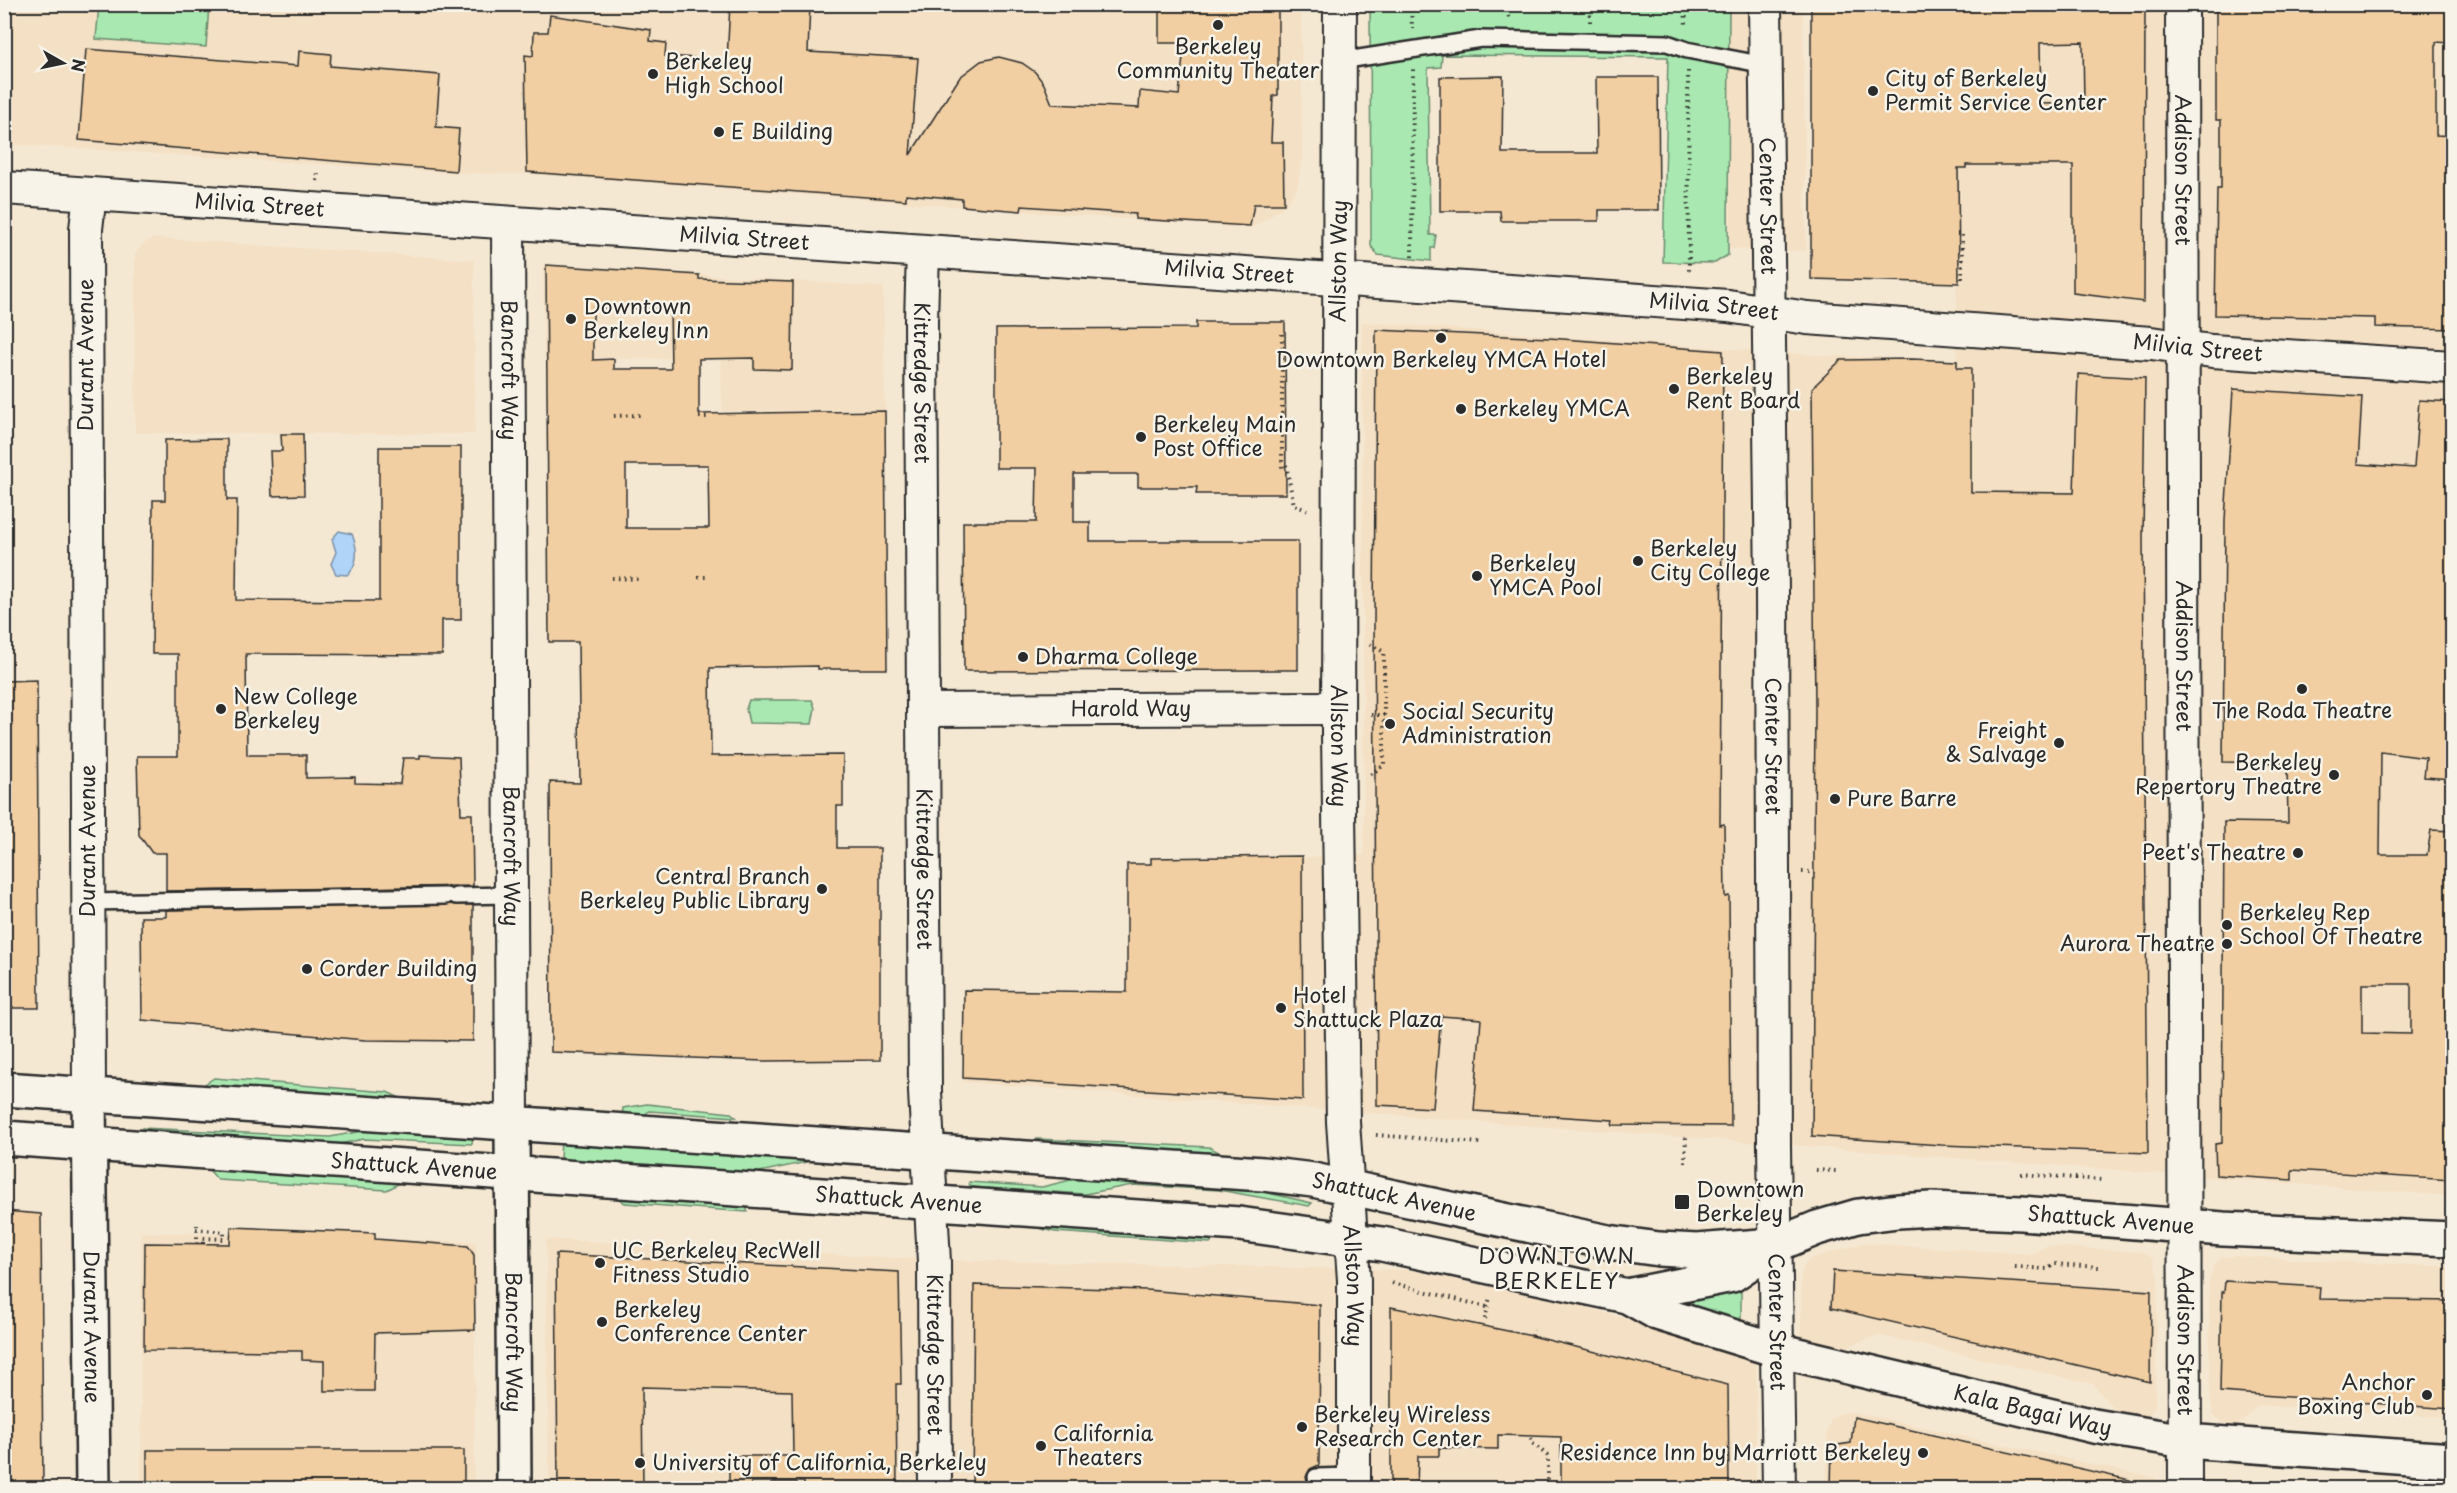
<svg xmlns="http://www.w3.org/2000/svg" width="2457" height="1493" font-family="'Playpen Sans',sans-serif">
<rect width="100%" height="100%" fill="#f5e8d3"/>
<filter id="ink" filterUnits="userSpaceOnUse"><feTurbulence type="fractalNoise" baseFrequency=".0167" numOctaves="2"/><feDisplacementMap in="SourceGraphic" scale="12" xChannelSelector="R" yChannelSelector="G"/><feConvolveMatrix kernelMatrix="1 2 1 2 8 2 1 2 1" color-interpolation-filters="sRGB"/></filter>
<g filter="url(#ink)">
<!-- built -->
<g fill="#f4e0c4">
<path d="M 4,5 L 1301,5 L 1302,159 L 1297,189 L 1285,206 L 1254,227 L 1243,228 L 529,174 L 456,173 L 5,144 Z"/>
<path d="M 1729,5 L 1803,5 L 1806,251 L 1730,249 Z"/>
<path d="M 1963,5 L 2452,5 L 2452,1196 L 963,1082 L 962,990 L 1127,992 L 1127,864 L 1364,855 L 1362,322 L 1815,355 L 1957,361 L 1956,168 Z"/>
<path d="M 154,238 L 474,260 L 475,434 L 135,433 L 135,254 L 143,244 Z"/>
<path d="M 543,264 L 883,287 L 885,410 L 722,411 L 721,358 L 544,359 Z"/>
<path d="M 141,1232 L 476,1242 L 474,1488 L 141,1488 Z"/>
<path d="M 546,1239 L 934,1260 L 1407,1270 L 1579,1305 L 1756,1358 L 1756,1488 L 549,1488 Z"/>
<path d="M 1862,1243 L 2033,1254 L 2046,1246 L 2143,1252 L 2153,1258 L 2158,1277 L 2155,1407 L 2149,1415 L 2142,1417 L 2118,1414 L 2093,1384 L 1878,1335 L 1841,1349 L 1801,1339 L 1801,1273 L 1805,1264 L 1812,1258 Z"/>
<path d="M 2236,1256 L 2452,1267 L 2452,1418 L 2258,1405 L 2241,1423 L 2232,1426 L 2221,1422 L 2213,1414 L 2210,1392 L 2209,1281 L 2214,1265 L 2222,1257 Z"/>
<path d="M 1853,1412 L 2156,1478 L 2156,1488 L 1827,1488 L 1827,1431 L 1831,1419 L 1841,1413 Z"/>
</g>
<!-- green -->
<g fill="#a9e9b1" stroke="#6a8a6e" stroke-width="1.5">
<path d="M 99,5 L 209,5 L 206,47 L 96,39 Z"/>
<path d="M 1370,5 L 1729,5 L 1728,255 L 1715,263 L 1663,262 L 1668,57 L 1442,55 L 1441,67 L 1428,68 L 1430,235 L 1436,235 L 1434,248 L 1431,248 L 1431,261 L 1378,255 L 1371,246 L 1371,236 Z"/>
<path d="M 749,700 L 812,700 L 815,708 L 812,724 L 749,723 L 746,709 Z"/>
<path d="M 214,1078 L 387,1092 L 400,1098 L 398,1104 L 386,1098 L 206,1088 L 205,1084 Z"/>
<path d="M 647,1104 L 731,1113 L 736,1117 L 649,1111 L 637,1122 L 622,1116 L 623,1108 Z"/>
<path d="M 142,1128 L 330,1137 L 374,1129 L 473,1136 L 472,1144 L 364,1139 L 334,1145 L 142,1132 Z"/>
<path d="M 561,1139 L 889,1164 L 889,1166 L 811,1161 L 755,1173 L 560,1160 Z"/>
<path d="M 1037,1139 L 1209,1147 L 1230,1158 L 1045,1146 Z"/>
<path d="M 213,1167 L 393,1175 L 402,1182 L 387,1190 L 218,1180 L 210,1171 Z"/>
<path d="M 1083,1177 L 1219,1186 L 1264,1192 L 1312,1203 L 1309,1206 L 1219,1190 L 1132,1185 L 1085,1194 L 970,1187 L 969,1182 L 1042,1187 Z"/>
<path d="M 613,1195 L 747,1207 L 747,1212 L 625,1203 Z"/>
<path d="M 1041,1224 L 1210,1236 L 1213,1240 L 1210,1243 L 1055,1232 L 1041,1229 Z"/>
<path d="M 1741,1291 L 1741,1324 L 1686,1304 L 1688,1301 Z"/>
</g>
<!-- water -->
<path fill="#afd4f8" stroke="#7a90a6" stroke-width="1.5" d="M 339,531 L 352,534 C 358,549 359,564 347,575 L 336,574 L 331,564 L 336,552 L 332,539 Z"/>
<!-- building -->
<g fill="#f1cfa2" stroke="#2b2b2b" stroke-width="1.5" fill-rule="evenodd">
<path d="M 730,4 L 810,4 L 808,52 L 918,58 L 910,155 L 960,77 L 981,61 L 999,57 L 1022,63 L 1035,72 L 1044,84 L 1052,104 L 1139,108 L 1140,91 L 1179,95 L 1184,47 L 1182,43 L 1159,43 L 1159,4 L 1278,4 L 1278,95 L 1273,96 L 1271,142 L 1283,142 L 1284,204 L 1254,204 L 1250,226 L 1135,219 L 1136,214 L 1022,206 L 1021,211 L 962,206 L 962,199 L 906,194 L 906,200 L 527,172 L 525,55 L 533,56 L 534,32 L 548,32 L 550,15 L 651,30 L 650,41 L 666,43 L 665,56 L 727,60 Z"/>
<path d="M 1811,4 L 2145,4 L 2144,302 L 2073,293 L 2073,165 L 1966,165 L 1966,168 L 1958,168 L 1959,283 L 1811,279 ZM 2083,42 L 2084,103 L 2041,104 L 2040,43 Z"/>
<path d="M 2216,4 L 2452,4 L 2452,43 L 2436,42 L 2436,135 L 2452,136 L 2452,329 L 2375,327 L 2375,318 L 2215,315 L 2217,189 L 2221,189 L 2221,120 L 2216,120 Z"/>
<path d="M 86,49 L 298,66 L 299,51 L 331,54 L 330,66 L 440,75 L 436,127 L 459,129 L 456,171 L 79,140 Z"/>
<path d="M 1503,76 L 1502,153 L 1597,153 L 1596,77 L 1658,77 L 1659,210 L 1599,210 L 1599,221 L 1501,221 L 1500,211 L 1440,211 L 1440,77 Z"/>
<path d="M 546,265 L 699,275 L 699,279 L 793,282 L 792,370 L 754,369 L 754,358 L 699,359 L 699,414 L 885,411 L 887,669 L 818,669 L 818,666 L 710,668 L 711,756 L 843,755 L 843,806 L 837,806 L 837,848 L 880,848 L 880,1060 L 763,1061 L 551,1052 L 550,782 L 580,783 L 578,642 L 549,642 ZM 593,308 L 670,309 L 671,369 L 614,369 L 614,359 L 593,360 ZM 626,465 L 708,465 L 709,528 L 626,528 Z"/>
<path d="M 1196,322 L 1285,322 L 1286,494 L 1196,494 L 1197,487 L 1138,487 L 1138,474 L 1074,474 L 1074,522 L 1090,522 L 1090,541 L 1298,541 L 1298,670 L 964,671 L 963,522 L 1036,522 L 1037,468 L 996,468 L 996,329 L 1196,328 Z"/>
<path d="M 1376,330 L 1549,338 L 1723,351 L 1720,825 L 1724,824 L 1725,897 L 1729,896 L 1731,1126 L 1612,1125 L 1613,1120 L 1474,1111 L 1481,1019 L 1441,1016 L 1433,1108 L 1377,1105 L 1374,623 Z"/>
<path d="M 1912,359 L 1957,361 L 1957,368 L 1971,368 L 1971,492 L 2074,493 L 2078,374 L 2145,378 L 2143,538 L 2148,1153 L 1941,1145 L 1812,1136 L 1815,708 L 1812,388 L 1841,360 Z"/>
<path d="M 2233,389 L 2362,397 L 2358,464 L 2414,468 L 2419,400 L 2452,402 L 2452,779 L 2424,777 L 2426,758 L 2381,752 L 2380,855 L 2427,855 L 2431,830 L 2452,831 L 2452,1180 L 2292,1170 L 2292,1180 L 2216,1175 L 2215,1144 L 2222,1143 L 2224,822 L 2288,823 L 2287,763 L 2223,762 L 2225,520 ZM 2362,984 L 2411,984 L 2411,1034 L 2362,1033 Z"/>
<path d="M 281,434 L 303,434 L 304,495 L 272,496 L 270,451 L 282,451 Z"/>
<path d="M 227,439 L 227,500 L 237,500 L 236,600 L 379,601 L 379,447 L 461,447 L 461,620 L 442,620 L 442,655 L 246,654 L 247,755 L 306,755 L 306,778 L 355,777 L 355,783 L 400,784 L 403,758 L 420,758 L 420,755 L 459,757 L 461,814 L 472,814 L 473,886 L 166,891 L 166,853 L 152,853 L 139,835 L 137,756 L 178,756 L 178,654 L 152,654 L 153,500 L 165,500 L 165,440 Z"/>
<path d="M 37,680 L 39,1008 L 4,1008 L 4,681 Z"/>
<path d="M 1302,856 L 1303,1100 L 963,1078 L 964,990 L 1127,992 L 1127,864 L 1151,864 L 1151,858 Z"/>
<path d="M 451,904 L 473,905 L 473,1041 L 365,1040 L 142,1020 L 141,917 L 166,917 L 166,910 Z"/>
<path d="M 4,1211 L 41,1214 L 43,1488 L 4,1488 Z"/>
<path d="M 231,1227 L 375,1233 L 375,1239 L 468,1246 L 474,1255 L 475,1330 L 375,1333 L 374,1391 L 324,1391 L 324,1361 L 302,1360 L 302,1351 L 144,1350 L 145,1243 L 230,1244 Z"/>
<path d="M 556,1254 L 899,1272 L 901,1384 L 896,1384 L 897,1488 L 804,1488 L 804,1482 L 751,1482 L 751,1488 L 729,1488 L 729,1456 L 793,1456 L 792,1391 L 642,1387 L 643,1488 L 558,1488 Z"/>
<path d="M 1833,1271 L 2151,1291 L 2150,1382 L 1831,1308 Z"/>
<path d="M 2225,1281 L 2320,1287 L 2319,1299 L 2452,1301 L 2452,1409 L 2220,1392 L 2222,1292 L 2224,1292 Z"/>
<path d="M 974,1285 L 1147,1290 L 1320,1305 L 1319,1465 L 1310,1469 L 1306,1477 L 1308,1483 L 1316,1488 L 972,1488 Z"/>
<path d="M 1391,1307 L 1532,1336 L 1728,1385 L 1729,1488 L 1561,1487 L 1561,1437 L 1498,1435 L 1498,1449 L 1439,1448 L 1439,1456 L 1418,1456 L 1417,1488 L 1391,1488 Z"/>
<path d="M 1854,1417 L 2130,1480 L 2129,1488 L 1831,1488 L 1832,1446 L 1851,1443 Z"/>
<rect x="147" y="1450" width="317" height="38"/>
</g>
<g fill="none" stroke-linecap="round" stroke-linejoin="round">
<!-- lane casing -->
<g stroke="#2b2b2b" stroke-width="20">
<g id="lane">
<path d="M 1340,61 L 1481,39 L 1667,43 L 1687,50 L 1765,65"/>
<path d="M 456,896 L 510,895"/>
<path d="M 88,902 L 446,896"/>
<path d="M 1316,1477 L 1354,1476"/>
</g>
</g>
<!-- street casing -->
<g stroke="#2b2b2b" stroke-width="36">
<g id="street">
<path id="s1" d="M 1340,4 L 1338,733 L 1343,1122 L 1354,1280 L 1354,1488"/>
<path id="s2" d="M 1765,4 L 1772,592 L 1774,1146 L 1779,1488"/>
<path id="s3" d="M 2182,4 L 2185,1488"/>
<path id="s4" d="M 4,188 L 1728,306 L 1807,318 L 2151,343 L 2212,351 L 2452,367"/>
<path id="s5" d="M 508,223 L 512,1123"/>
<path id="s6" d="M 923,251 L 921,321 L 925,1092 L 934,1262 L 935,1488"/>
<path id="s7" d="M 924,710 L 1338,708"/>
<path d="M 89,1095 L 86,229 L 90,194"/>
</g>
</g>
<!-- secondary casing -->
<g stroke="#2b2b2b" stroke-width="38">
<g id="secondary">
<path id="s8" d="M 4,1089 L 1263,1174 L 1313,1180 L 1608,1242 L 1659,1249 L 1697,1251 L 1774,1245"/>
<path id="s9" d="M 89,1095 L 93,1488"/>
<path id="s10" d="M 512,1123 L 514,1488"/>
<path id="s11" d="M 4,1138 L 1239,1224 L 1382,1244 L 1627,1296 L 1732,1275 L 1776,1245 L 1817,1228 L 1858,1216 L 1898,1211 L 1931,1209 L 2021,1213 L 2223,1229 L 2452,1239"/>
<path id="s12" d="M 1627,1296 L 1657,1313 L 1777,1350 L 2094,1426 L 2185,1441 L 2452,1460"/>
</g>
</g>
<!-- path -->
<g stroke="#2b2b2b" stroke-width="4" stroke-dasharray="1.5 4.5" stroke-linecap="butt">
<path d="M 1411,4 L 1412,29"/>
<path d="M 1508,4 L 1509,19"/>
<path d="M 1685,4 L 1686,28"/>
<path d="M 1590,22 L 1590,4"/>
<path d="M 1688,71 L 1689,274"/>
<path d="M 317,181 L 318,170"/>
<path d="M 1957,234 L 1962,234 L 1962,283"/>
<path d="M 1412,257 L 1413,69"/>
<path d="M 1282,334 L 1282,471"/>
<path d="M 614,416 L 640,415"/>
<path d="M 699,417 L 707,417"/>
<path d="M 1286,465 L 1294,505 L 1307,510"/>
<path d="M 698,577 L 710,577"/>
<path d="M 612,578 L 641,579"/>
<path d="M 1370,644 L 1384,652 L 1384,765 L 1370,775"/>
<path d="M 1371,715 L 1384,715"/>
<path d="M 1802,872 L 1815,872"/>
<path d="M 1376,1135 L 1480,1143"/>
<path d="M 1685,1163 L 1686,1135"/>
<path d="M 1816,1170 L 1836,1171"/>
<path d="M 2021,1174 L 2102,1180"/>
<path d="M 196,1229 L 224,1232 L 224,1239 L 203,1238 L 203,1244"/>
<path d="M 197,1244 L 197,1225"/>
<path d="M 2015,1267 L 2048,1269 L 2055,1264 L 2099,1267"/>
<path d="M 1392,1283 L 1487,1307"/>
<path d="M 1485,1319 L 1490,1297"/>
<path d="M 1532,1336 L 1533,1330"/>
<path d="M 1531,1438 L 1532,1443 L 1548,1456 L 1548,1488"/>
<path d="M 1424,1488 L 1425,1486 L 1478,1488"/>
</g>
<!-- lane -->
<use href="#lane" stroke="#f7f3e8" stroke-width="15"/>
<!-- street -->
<use href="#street" stroke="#f7f3e8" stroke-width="32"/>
<!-- secondary -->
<use href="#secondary" stroke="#f7f3e8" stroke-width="33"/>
</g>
</g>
<!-- markers -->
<g fill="#2b2b2b" stroke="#f7f3e8" stroke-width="2">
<circle cx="1218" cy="25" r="6"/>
<circle cx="653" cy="74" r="6"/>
<circle cx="1873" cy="91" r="6"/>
<circle cx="719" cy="132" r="6"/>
<circle cx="571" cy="319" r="6"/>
<circle cx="1441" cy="338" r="6"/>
<circle cx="1674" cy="389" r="6"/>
<circle cx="1461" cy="409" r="6"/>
<circle cx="1141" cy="437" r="6"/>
<circle cx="1638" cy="561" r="6"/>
<circle cx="1477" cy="576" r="6"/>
<circle cx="1023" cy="657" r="6"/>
<circle cx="2302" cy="689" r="6"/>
<circle cx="221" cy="709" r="6"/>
<circle cx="1390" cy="724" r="6"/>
<circle cx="2059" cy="743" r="6"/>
<circle cx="2334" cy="775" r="6"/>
<circle cx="1835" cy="799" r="6"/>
<circle cx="2298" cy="853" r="6"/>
<circle cx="822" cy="889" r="6"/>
<circle cx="2227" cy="925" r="6"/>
<circle cx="2227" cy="944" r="6"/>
<circle cx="307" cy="969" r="6"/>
<circle cx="1281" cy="1008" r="6"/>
<rect x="1674" y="1194" width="16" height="16" rx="3"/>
<circle cx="600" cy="1263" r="6"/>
<circle cx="602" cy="1322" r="6"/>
<circle cx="2427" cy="1395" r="6"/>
<circle cx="1302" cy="1427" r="6"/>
<circle cx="1041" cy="1446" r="6"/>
<circle cx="1923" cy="1453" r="6"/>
<circle cx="640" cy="1463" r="6"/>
</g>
<g text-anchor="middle" stroke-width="5" stroke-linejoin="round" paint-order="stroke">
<!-- poi labels -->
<g font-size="21" fill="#2b2b2b" stroke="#f7f3e8" text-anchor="start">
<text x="1218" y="54" text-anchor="middle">Berkeley<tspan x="1218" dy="24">Community Theater</tspan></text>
<text x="665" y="69">Berkeley<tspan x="665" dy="24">High School</tspan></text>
<text x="1885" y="86">City of Berkeley<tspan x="1885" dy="24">Permit Service Center</tspan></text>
<text x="731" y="139">E Building</text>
<text x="583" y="314">Downtown<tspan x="583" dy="24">Berkeley Inn</tspan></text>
<text x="1441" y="367" text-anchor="middle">Downtown Berkeley YMCA Hotel</text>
<text x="1686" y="384">Berkeley<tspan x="1686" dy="24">Rent Board</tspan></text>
<text x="1473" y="416">Berkeley YMCA</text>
<text x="1153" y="432">Berkeley Main<tspan x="1153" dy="24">Post Office</tspan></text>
<text x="1650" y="556">Berkeley<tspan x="1650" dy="24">City College</tspan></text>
<text x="1489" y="571">Berkeley<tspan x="1489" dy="24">YMCA Pool</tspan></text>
<text x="1035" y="664">Dharma College</text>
<text x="233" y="704">New College<tspan x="233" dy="24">Berkeley</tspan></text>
<text x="2302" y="718" text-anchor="middle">The Roda Theatre</text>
<text x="1402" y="719">Social Security<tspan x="1402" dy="24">Administration</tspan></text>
<text x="2047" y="738" text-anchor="end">Freight<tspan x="2047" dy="24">&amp; Salvage</tspan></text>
<text x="2322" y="770" text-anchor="end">Berkeley<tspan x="2322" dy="24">Repertory Theatre</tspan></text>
<text x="1847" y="806">Pure Barre</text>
<text x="2286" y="860" text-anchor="end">Peet's Theatre</text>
<text x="810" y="884" text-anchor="end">Central Branch<tspan x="810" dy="24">Berkeley Public Library</tspan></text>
<text x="2239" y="920">Berkeley Rep<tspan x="2239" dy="24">School Of Theatre</tspan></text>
<text x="2215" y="951" text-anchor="end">Aurora Theatre</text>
<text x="319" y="976">Corder Building</text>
<text x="1293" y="1003">Hotel<tspan x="1293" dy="24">Shattuck Plaza</tspan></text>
<text x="1696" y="1197">Downtown<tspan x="1696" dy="24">Berkeley</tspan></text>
<text x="612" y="1258">UC Berkeley RecWell<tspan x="612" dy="24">Fitness Studio</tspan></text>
<text x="614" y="1317">Berkeley<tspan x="614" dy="24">Conference Center</tspan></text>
<text x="2415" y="1390" text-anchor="end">Anchor<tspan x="2415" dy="24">Boxing Club</tspan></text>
<text x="1314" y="1422">Berkeley Wireless<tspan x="1314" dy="24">Research Center</tspan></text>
<text x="1053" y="1441">California<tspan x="1053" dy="24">Theaters</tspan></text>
<text x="1911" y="1460" text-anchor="end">Residence Inn by Marriott Berkeley</text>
<text x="652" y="1470">University of California, Berkeley</text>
</g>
<!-- street labels -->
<g font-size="21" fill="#2b2b2b" stroke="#f7f3e8">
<text dy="7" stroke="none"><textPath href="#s3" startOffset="166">Addison Street</textPath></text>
<text dy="7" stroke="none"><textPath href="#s4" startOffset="256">Milvia Street</textPath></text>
<text dy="7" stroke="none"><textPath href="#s2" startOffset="202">Center Street</textPath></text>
<text dy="7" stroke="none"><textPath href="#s4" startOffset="742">Milvia Street</textPath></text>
<text transform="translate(1339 261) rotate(-89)" y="7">Allston Way</text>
<text dy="7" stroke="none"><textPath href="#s4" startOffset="1228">Milvia Street</textPath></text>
<text dy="7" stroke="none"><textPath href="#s4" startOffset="1714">Milvia Street</textPath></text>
<text dy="7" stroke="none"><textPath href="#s4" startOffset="2200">Milvia Street</textPath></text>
<text transform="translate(86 355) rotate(-90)" y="7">Durant Avenue</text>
<text dy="7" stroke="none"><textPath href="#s5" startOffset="147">Bancroft Way</textPath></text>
<text dy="7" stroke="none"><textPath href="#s6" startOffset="132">Kittredge Street</textPath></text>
<text dy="7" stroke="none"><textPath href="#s3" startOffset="652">Addison Street</textPath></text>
<text dy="7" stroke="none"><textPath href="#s7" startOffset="207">Harold Way</textPath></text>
<text dy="7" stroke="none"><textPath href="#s2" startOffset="742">Center Street</textPath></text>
<text dy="7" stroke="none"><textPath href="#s1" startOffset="742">Allston Way</textPath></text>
<text transform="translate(88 841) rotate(-90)" y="7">Durant Avenue</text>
<text dy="7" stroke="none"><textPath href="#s5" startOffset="633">Bancroft Way</textPath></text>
<text dy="7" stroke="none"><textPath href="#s6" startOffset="618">Kittredge Street</textPath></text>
<text dy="7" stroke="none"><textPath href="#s11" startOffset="411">Shattuck Avenue</textPath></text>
<text dy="7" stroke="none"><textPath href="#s8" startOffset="1395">Shattuck Avenue</textPath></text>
<text dy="7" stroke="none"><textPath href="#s11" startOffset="897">Shattuck Avenue</textPath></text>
<text dy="7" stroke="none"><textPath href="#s11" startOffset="2134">Shattuck Avenue</textPath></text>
<text dy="7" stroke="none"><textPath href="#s1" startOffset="1282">Allston Way</textPath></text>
<text dy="7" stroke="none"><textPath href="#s2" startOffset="1318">Center Street</textPath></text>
<text dy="7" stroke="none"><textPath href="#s9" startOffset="232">Durant Avenue</textPath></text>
<text dy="7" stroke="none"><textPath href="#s3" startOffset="1336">Addison Street</textPath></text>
<text dy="7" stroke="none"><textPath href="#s10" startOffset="219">Bancroft Way</textPath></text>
<text dy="7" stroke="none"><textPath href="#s6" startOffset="1104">Kittredge Street</textPath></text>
<text dy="7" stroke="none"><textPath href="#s12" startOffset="423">Kala Bagai Way</textPath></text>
</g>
<!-- neighbourhood labels -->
<g font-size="22" letter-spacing="1.5" fill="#2b2b2b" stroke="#f7f3e8">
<text x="1557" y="1264">DOWNTOWN<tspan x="1557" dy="25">BERKELEY</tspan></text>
</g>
</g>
<!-- margin -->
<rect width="2457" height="1493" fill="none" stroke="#f7f3e8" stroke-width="24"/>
<rect x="12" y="12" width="2433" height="1469" fill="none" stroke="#2b2b2b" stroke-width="2" filter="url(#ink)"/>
<!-- north arrow -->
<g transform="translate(63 63) rotate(99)" stroke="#f7f3e8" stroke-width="4.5" paint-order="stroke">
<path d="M0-4.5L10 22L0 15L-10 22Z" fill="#2b2b2b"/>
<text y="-9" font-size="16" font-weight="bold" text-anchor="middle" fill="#2b2b2b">N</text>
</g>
</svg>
